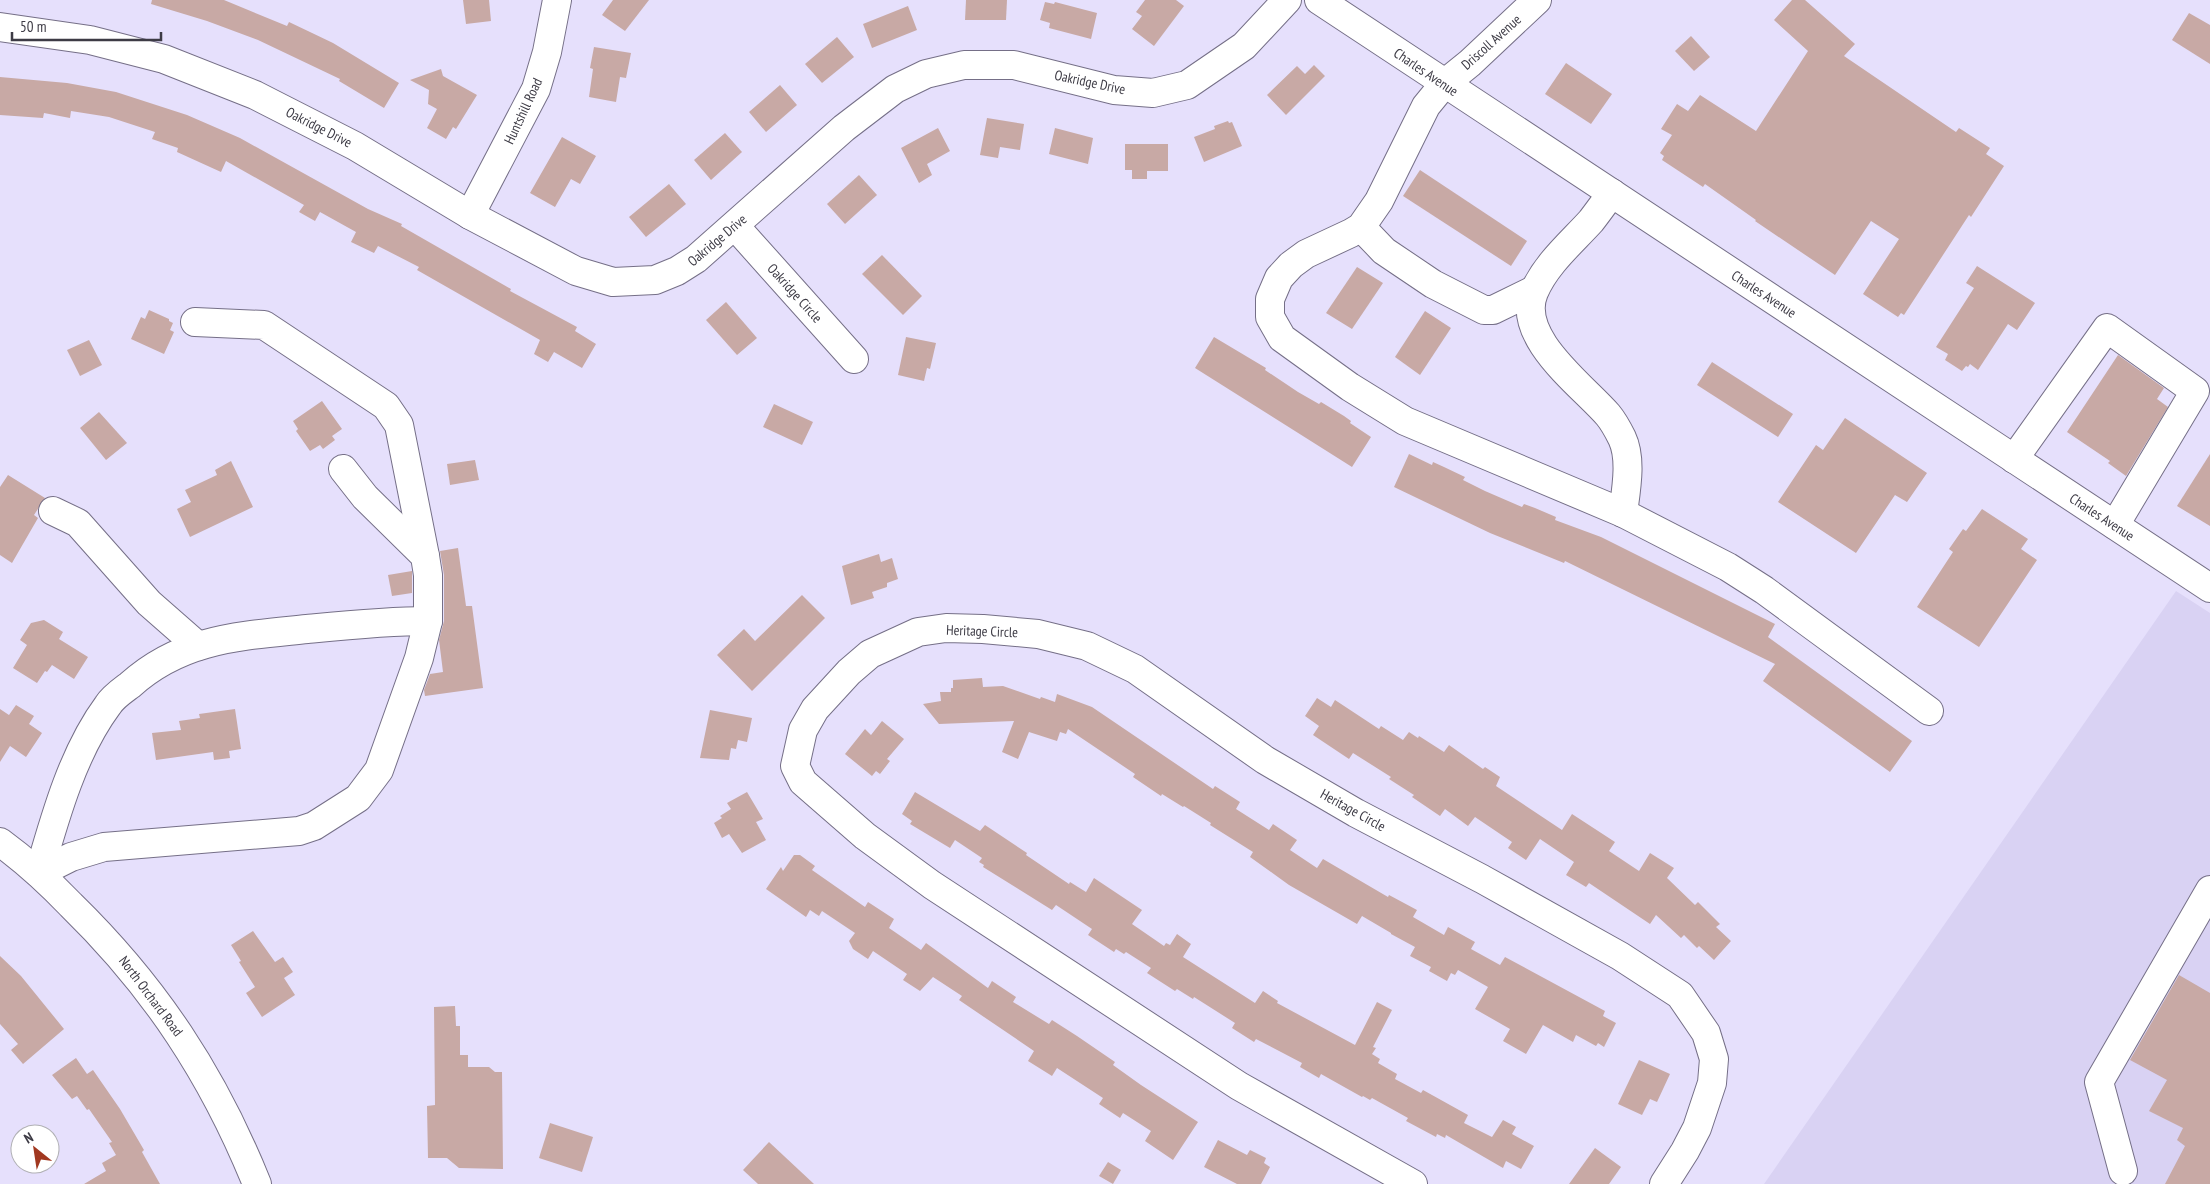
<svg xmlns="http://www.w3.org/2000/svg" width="2210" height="1184" font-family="'PT Sans Narrow',sans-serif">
<rect width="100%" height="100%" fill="#e6e0fc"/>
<!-- built -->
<path fill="#d9d2f3" d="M 2176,591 L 2210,613 L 2210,1184 L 1764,1184 Z"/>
<!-- building -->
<g fill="#c8a9a5">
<path d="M 152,0 L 224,0 L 287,26 L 289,22 L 310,32 L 333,43 L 399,83 L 384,108 L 339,81 L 340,79 L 258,40 L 207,21 L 151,4 Z"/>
<path d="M 463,0 L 489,0 L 491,21 L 466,24 Z"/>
<path d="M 613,0 L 649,0 L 625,31 L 602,15 Z"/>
<path d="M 966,0 L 1007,0 L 1006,20 L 965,20 Z"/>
<path d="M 1145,0 L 1176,0 L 1184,6 L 1154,46 L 1132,29 L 1142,16 L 1136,12 Z"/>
<path d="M 1792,0 L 1805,0 L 1855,44 L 1844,56 L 1956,132 L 1959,128 L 1990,148 L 1986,154 L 2004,166 L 1971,217 L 1969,215 L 1904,315 L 1901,313 L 1898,317 L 1863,294 L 1899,239 L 1871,221 L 1835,275 L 1755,221 L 1756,220 L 1705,184 L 1703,187 L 1662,160 L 1664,156 L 1660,153 L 1672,135 L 1661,129 L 1677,104 L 1688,111 L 1700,95 L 1756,131 L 1808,51 L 1774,20 Z"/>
<path d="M 1045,2 L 1054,4 L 1055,2 L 1097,13 L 1091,39 L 1049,28 L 1050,23 L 1040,20 Z"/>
<path d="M 908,6 L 917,30 L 872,48 L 863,24 Z"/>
<path d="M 2189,13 L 2210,25 L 2210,64 L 2172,40 Z"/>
<path d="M 1691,36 L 1710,57 L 1694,71 L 1675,51 Z"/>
<path d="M 837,37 L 854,57 L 822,83 L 805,64 Z"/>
<path d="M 594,47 L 631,53 L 626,78 L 620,77 L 616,102 L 589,97 L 593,69 L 590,68 Z"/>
<path d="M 1566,63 L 1612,94 L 1591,124 L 1545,94 Z"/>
<path d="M 1314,65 L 1325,76 L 1286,115 L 1267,95 L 1297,66 L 1305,74 Z"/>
<path d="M 441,69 L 443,76 L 477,95 L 456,129 L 453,127 L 446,139 L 427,128 L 437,109 L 428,104 L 429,90 L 410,80 Z"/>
<path d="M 0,77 L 67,83 L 116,92 L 187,115 L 240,138 L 368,209 L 402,224 L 401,226 L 511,289 L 510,291 L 577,327 L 575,331 L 596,344 L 582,368 L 554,352 L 548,362 L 534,354 L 540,340 L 417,270 L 419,267 L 378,246 L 374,253 L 351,242 L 356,232 L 320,212 L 315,221 L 299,212 L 304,205 L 226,161 L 221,172 L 177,152 L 178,148 L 152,139 L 155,132 L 109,117 L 71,111 L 70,118 L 44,113 L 43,118 L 0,115 Z"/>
<path d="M 780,85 L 797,105 L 766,132 L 749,112 Z"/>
<path d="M 987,118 L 1024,124 L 1020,150 L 1000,147 L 998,158 L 980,155 Z"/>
<path d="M 1228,121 L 1229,123 L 1232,122 L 1242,146 L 1204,162 L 1194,137 L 1215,129 L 1214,126 Z"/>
<path d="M 938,128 L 950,151 L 927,164 L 932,175 L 919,183 L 901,148 Z"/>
<path d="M 1055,128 L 1093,138 L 1088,164 L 1049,154 Z"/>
<path d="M 725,133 L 742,152 L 711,180 L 694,160 Z"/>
<path d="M 562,137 L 596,156 L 580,184 L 571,179 L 555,207 L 530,193 Z"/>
<path d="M 1125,144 L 1168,144 L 1168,171 L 1147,171 L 1147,179 L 1132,179 L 1132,170 L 1125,170 Z"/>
<path d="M 1420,170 L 1527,241 L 1511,266 L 1403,196 Z"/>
<path d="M 859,175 L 877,195 L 845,224 L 827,204 Z"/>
<path d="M 669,184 L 686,204 L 646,237 L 629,217 Z"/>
<path d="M 882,255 L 922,296 L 903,315 L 862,274 Z"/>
<path d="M 1977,266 L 2035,303 L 2017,330 L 2008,324 L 1978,370 L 1970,364 L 1968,367 L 1966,366 L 1962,371 L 1945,360 L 1948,354 L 1936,347 L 1974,288 L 1966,283 Z"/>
<path d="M 1357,267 L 1383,283 L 1352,329 L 1326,313 Z"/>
<path d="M 726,302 L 757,338 L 737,355 L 706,320 Z"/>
<path d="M 149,310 L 169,319 L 169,321 L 173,323 L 170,330 L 174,332 L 164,354 L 131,339 L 141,317 L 145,319 Z"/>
<path d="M 1425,311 L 1451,328 L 1420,375 L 1395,357 Z"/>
<path d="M 906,337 L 936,343 L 930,369 L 927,368 L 924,381 L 898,375 Z"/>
<path d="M 1214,337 L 1266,368 L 1265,370 L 1298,392 L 1319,404 L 1321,402 L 1344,416 L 1351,421 L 1350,423 L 1371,437 L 1352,467 L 1195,368 Z"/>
<path d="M 89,340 L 102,365 L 80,376 L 67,350 Z"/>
<path d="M 2118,355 L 2164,388 L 2157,399 L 2168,407 L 2126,476 L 2108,463 L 2110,461 L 2067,432 Z"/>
<path d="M 1712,362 L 1793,414 L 1778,437 L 1697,385 Z"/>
<path d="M 322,401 L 342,429 L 332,436 L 335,440 L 323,449 L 320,445 L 310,451 L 296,431 L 298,429 L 293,421 Z"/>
<path d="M 774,404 L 813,422 L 802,445 L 763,427 Z"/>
<path d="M 99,412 L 127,443 L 106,460 L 80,428 Z"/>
<path d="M 1845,418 L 1927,473 L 1907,502 L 1895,495 L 1856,553 L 1778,502 L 1816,445 L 1823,450 Z"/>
<path d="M 1409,454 L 1432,465 L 1433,462 L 1444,467 L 1465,477 L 1463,480 L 1485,491 L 1522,507 L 1524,504 L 1535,508 L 1556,517 L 1555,520 L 1601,537 L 1775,624 L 1768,637 L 1912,741 L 1890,772 L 1763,681 L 1775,664 L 1565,561 L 1564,563 L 1490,533 L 1394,487 Z"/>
<path d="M 2210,454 L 2210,526 L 2177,506 Z"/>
<path d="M 475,460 L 479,480 L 450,485 L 447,464 Z"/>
<path d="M 231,461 L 253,507 L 190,537 L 177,509 L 191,502 L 185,490 L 217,475 L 215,470 Z"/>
<path d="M 8,475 L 45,498 L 34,515 L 38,518 L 12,563 L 0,555 L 0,487 Z"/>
<path d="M 1982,509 L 2028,539 L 2021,549 L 2037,560 L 1979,647 L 1917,607 L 1953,552 L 1949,549 L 1963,529 L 1966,531 Z"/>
<path d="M 458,548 L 466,606 L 472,606 L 483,688 L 425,696 L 424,690 L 430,674 L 443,672 L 439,640 L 444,621 L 444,575 L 440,551 Z"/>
<path d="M 879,554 L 881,562 L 892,558 L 898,579 L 887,583 L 887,587 L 872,592 L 874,598 L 851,605 L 842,566 Z"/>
<path d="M 412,571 L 412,593 L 392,596 L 388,575 Z"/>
<path d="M 802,595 L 825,618 L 752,691 L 717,655 L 744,629 L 755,641 Z"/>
<path d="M 44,620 L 63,632 L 59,639 L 88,657 L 74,679 L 52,665 L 47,672 L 45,671 L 37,683 L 13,668 L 27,645 L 20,640 L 31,623 Z"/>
<path d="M 982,678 L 983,687 L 1003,686 L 1040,699 L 1041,697 L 1055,702 L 1057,694 L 1092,707 L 1213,789 L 1215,786 L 1240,802 L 1236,809 L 1269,830 L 1273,824 L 1297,840 L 1290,850 L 1317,868 L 1323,859 L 1388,897 L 1389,895 L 1417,910 L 1413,917 L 1444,935 L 1448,927 L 1475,942 L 1471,949 L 1500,965 L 1505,957 L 1605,1011 L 1603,1016 L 1616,1023 L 1604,1047 L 1598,1043 L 1596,1046 L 1576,1035 L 1573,1042 L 1543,1025 L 1526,1054 L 1503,1041 L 1510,1029 L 1475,1009 L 1488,987 L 1458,970 L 1455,975 L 1451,973 L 1447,981 L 1429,971 L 1431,967 L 1410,956 L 1415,947 L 1391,934 L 1391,933 L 1362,916 L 1357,924 L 1289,885 L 1250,857 L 1253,852 L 1210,825 L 1211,823 L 1184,806 L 1183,807 L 1162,794 L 1161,796 L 1133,777 L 1135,774 L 1068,729 L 1066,734 L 1060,732 L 1057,741 L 1029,732 L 1018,759 L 1002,752 L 1014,721 L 939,724 L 923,704 L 941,701 L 940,692 L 951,692 L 951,688 L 953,688 L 953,680 Z"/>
<path d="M 1317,698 L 1331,707 L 1335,700 L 1379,729 L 1381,726 L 1403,740 L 1409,732 L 1418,738 L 1419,736 L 1444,752 L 1449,745 L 1483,769 L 1485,767 L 1500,777 L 1496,786 L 1562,830 L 1572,814 L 1615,842 L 1609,851 L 1639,871 L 1650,853 L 1674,868 L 1667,878 L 1695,905 L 1698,902 L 1720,924 L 1716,927 L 1731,941 L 1714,960 L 1699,946 L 1697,948 L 1684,935 L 1681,938 L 1656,915 L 1650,924 L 1589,883 L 1586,887 L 1566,875 L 1574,862 L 1540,839 L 1526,860 L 1508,848 L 1512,842 L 1475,817 L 1468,826 L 1445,809 L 1440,816 L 1412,797 L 1414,795 L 1389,779 L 1391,777 L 1353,753 L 1349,759 L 1313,735 L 1319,726 L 1305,716 Z"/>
<path d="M 16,705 L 34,716 L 29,724 L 42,733 L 26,757 L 10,746 L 0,762 L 0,709 L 9,715 Z"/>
<path d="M 235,709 L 241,749 L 229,751 L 230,758 L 214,760 L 213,752 L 156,760 L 152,733 L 181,730 L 179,721 L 200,718 L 199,714 Z"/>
<path d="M 710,710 L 752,718 L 747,742 L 738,740 L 736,749 L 731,748 L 729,760 L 700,758 Z"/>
<path d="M 882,721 L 904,739 L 887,759 L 890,761 L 880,774 L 876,771 L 872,776 L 845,754 L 865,729 L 871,735 Z"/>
<path d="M 747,792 L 763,819 L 756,822 L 766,840 L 742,853 L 729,834 L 722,838 L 714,823 L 722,818 L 720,816 L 731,809 L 727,803 Z"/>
<path d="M 915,792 L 980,831 L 985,825 L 1027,853 L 1026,855 L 1069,884 L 1070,882 L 1086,892 L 1094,878 L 1142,910 L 1132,924 L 1164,946 L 1166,943 L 1170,945 L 1177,934 L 1191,944 L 1183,957 L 1255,1003 L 1263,991 L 1278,1001 L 1277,1003 L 1355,1045 L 1377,1002 L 1392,1010 L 1373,1047 L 1376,1048 L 1372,1054 L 1380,1059 L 1378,1063 L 1397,1074 L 1395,1079 L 1421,1093 L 1423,1090 L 1468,1115 L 1464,1123 L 1492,1137 L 1503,1120 L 1516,1127 L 1512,1134 L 1534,1146 L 1521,1169 L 1506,1161 L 1503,1168 L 1446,1135 L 1445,1138 L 1437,1134 L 1436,1137 L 1406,1121 L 1408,1118 L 1372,1098 L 1370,1100 L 1363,1096 L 1362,1097 L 1321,1074 L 1319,1078 L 1300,1067 L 1302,1063 L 1256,1039 L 1254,1042 L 1232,1028 L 1235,1023 L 1194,997 L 1193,999 L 1177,989 L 1175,991 L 1147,973 L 1151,968 L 1126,952 L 1124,954 L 1116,949 L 1114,952 L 1088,935 L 1092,929 L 1056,905 L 1052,910 L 983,867 L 984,865 L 979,862 L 982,858 L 955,840 L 950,848 L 910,824 L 912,821 L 902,814 Z"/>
<path d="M 794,855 L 800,855 L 815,866 L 812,870 L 865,907 L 868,902 L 894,919 L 889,928 L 921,950 L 926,943 L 988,988 L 992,981 L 1016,997 L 1013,1002 L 1049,1024 L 1052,1020 L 1077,1036 L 1115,1062 L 1113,1065 L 1141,1085 L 1198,1122 L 1173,1160 L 1145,1141 L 1151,1131 L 1123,1113 L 1120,1118 L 1099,1104 L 1103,1098 L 1057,1068 L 1052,1076 L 1028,1061 L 1034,1051 L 959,1000 L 962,996 L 933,977 L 920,991 L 903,980 L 907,974 L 873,951 L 868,959 L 853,949 L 849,941 L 855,933 L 822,911 L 819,916 L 810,910 L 806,917 L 766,889 L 781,867 L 783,871 Z"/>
<path d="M 253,931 L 275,962 L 283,957 L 293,972 L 284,978 L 295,995 L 262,1017 L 246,993 L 255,987 L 239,962 L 241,961 L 231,945 Z"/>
<path d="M 0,956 L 21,976 L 64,1029 L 23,1064 L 11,1050 L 18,1044 L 0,1024 Z"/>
<path d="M 2179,975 L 2210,993 L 2210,1184 L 2165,1184 L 2185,1146 L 2177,1140 L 2183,1128 L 2149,1111 L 2167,1080 L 2130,1060 Z"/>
<path d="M 455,1006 L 456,1026 L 460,1026 L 460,1055 L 468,1055 L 468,1067 L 489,1067 L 495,1072 L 502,1072 L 503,1169 L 459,1168 L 447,1158 L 428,1158 L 427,1106 L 435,1105 L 434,1007 Z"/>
<path d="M 76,1058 L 87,1074 L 93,1070 L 120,1109 L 144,1150 L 142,1152 L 160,1184 L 84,1184 L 106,1171 L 102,1163 L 116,1155 L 109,1143 L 112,1142 L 89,1109 L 87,1110 L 77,1096 L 72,1099 L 52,1075 Z"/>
<path d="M 1639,1060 L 1670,1074 L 1657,1102 L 1650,1099 L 1642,1115 L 1618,1104 Z"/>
<path d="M 550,1123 L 593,1137 L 582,1172 L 539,1158 Z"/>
<path d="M 1218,1140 L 1247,1155 L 1250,1150 L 1266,1158 L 1264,1163 L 1270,1167 L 1261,1184 L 1237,1184 L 1204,1167 Z"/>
<path d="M 769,1142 L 814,1184 L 758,1184 L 743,1170 Z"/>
<path d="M 1595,1148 L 1621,1167 L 1609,1184 L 1569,1184 Z"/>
<path d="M 1108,1162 L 1121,1170 L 1113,1184 L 1099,1176 Z"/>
</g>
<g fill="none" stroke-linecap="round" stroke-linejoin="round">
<!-- minor casing -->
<g stroke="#756f87" stroke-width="30">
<g id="minor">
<path d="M 1319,0 L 2210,588"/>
<path d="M 1537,0 L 1470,63 L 1444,84 L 1426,106 L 1379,201 L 1361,227 L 1351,233 L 1306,254 L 1291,265 L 1279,278 L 1270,299 L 1270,317 L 1282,338 L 1350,387 L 1405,421 L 1623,513 L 1728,567 L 1764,590 L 1929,711"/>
<path d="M 0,27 L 90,40 L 164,59 L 255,95 L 355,146 L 470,215 L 576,271 L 613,282 L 655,280 L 677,271 L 696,259 L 844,128 L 895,89 L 926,74 L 964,65 L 1014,65 L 1114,90 L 1153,93 L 1187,85 L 1244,46 L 1287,0"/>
<path d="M 1612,193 C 1605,202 1598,212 1591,221 C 1571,243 1546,264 1534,292 C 1515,337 1582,385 1608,415 C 1613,421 1618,430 1622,438 C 1632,459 1626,490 1623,513"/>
<path d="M 470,215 L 536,89 L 547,52 L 557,0"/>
<path d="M 735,226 L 854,359"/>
<path d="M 1361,227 L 1384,251 L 1433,284 L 1484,310 L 1493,310 L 1534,290"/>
<path d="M 195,322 L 264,325 L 386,406 L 399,425 L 425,556"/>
<path d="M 2014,459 L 2107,328 L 2195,391 L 2115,525"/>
<path d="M 53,511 L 78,523 L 149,603 L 198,646"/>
<path d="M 0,842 C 26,861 49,882 71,905 C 155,987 213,1075 257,1184"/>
<path d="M 39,873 L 71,857 L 104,847 L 299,831 L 314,826 L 358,798 L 379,770 L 419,658 L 428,621 L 428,575 L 425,556 L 365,497 L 343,469"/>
<path d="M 39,873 C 55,817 73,752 108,705 C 113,697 122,691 130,685 C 182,638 241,636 307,629 C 348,625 387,621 428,621"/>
<path d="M 2123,1171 L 2099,1082 L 2210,890"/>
<path d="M 1413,1184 L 1239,1086 L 932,885 L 865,836 L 803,782 L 795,766 L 803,730 L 815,709 L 849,672 L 870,654 L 918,632 L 946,628 L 983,629 L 1038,634 L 1087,646 L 1135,669 L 1265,760 L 1356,813 L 1482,879 L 1620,956 L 1680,995 L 1706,1033 L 1714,1059 L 1712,1083 L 1697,1128 L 1685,1151 L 1664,1184"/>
</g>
</g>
<!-- minor -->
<use href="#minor" stroke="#fff" stroke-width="28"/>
</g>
<g text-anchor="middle" stroke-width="4" stroke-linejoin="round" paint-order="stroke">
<!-- street labels -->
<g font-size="14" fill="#3d3b45" stroke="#fff">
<text transform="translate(1491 42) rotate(-42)" y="5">Driscoll Avenue</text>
<text transform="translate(1426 72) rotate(34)" y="5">Charles Avenue</text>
<text transform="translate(1090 82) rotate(12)" y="5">Oakridge Drive</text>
<text transform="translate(523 111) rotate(-65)" y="5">Huntshill Road</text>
<text transform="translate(319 127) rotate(27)" y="5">Oakridge Drive</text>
<text transform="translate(717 240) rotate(-40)" y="5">Oakridge Drive</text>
<text transform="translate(795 293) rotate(48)" y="5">Oakridge Circle</text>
<text transform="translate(1764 294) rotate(33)" y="5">Charles Avenue</text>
<text transform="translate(2102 517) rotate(33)" y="5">Charles Avenue</text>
<text transform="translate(982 631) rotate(2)" y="5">Heritage Circle</text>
<text transform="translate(1353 810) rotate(29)" y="5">Heritage Circle</text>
<text transform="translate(151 996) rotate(53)" y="5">North Orchard Road</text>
</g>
</g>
<!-- north arrow -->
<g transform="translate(35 1149) rotate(330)"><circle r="24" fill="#ffffff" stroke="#b1b1b5"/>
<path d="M0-4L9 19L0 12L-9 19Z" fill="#a13820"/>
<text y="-8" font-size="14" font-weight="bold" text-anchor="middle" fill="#3d3b45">N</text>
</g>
<!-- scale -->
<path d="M12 32v8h149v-8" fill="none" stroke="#3d3b45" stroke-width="2.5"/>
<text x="20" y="32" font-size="15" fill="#3d3b45" stroke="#ffffff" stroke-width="4" paint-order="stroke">50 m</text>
</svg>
